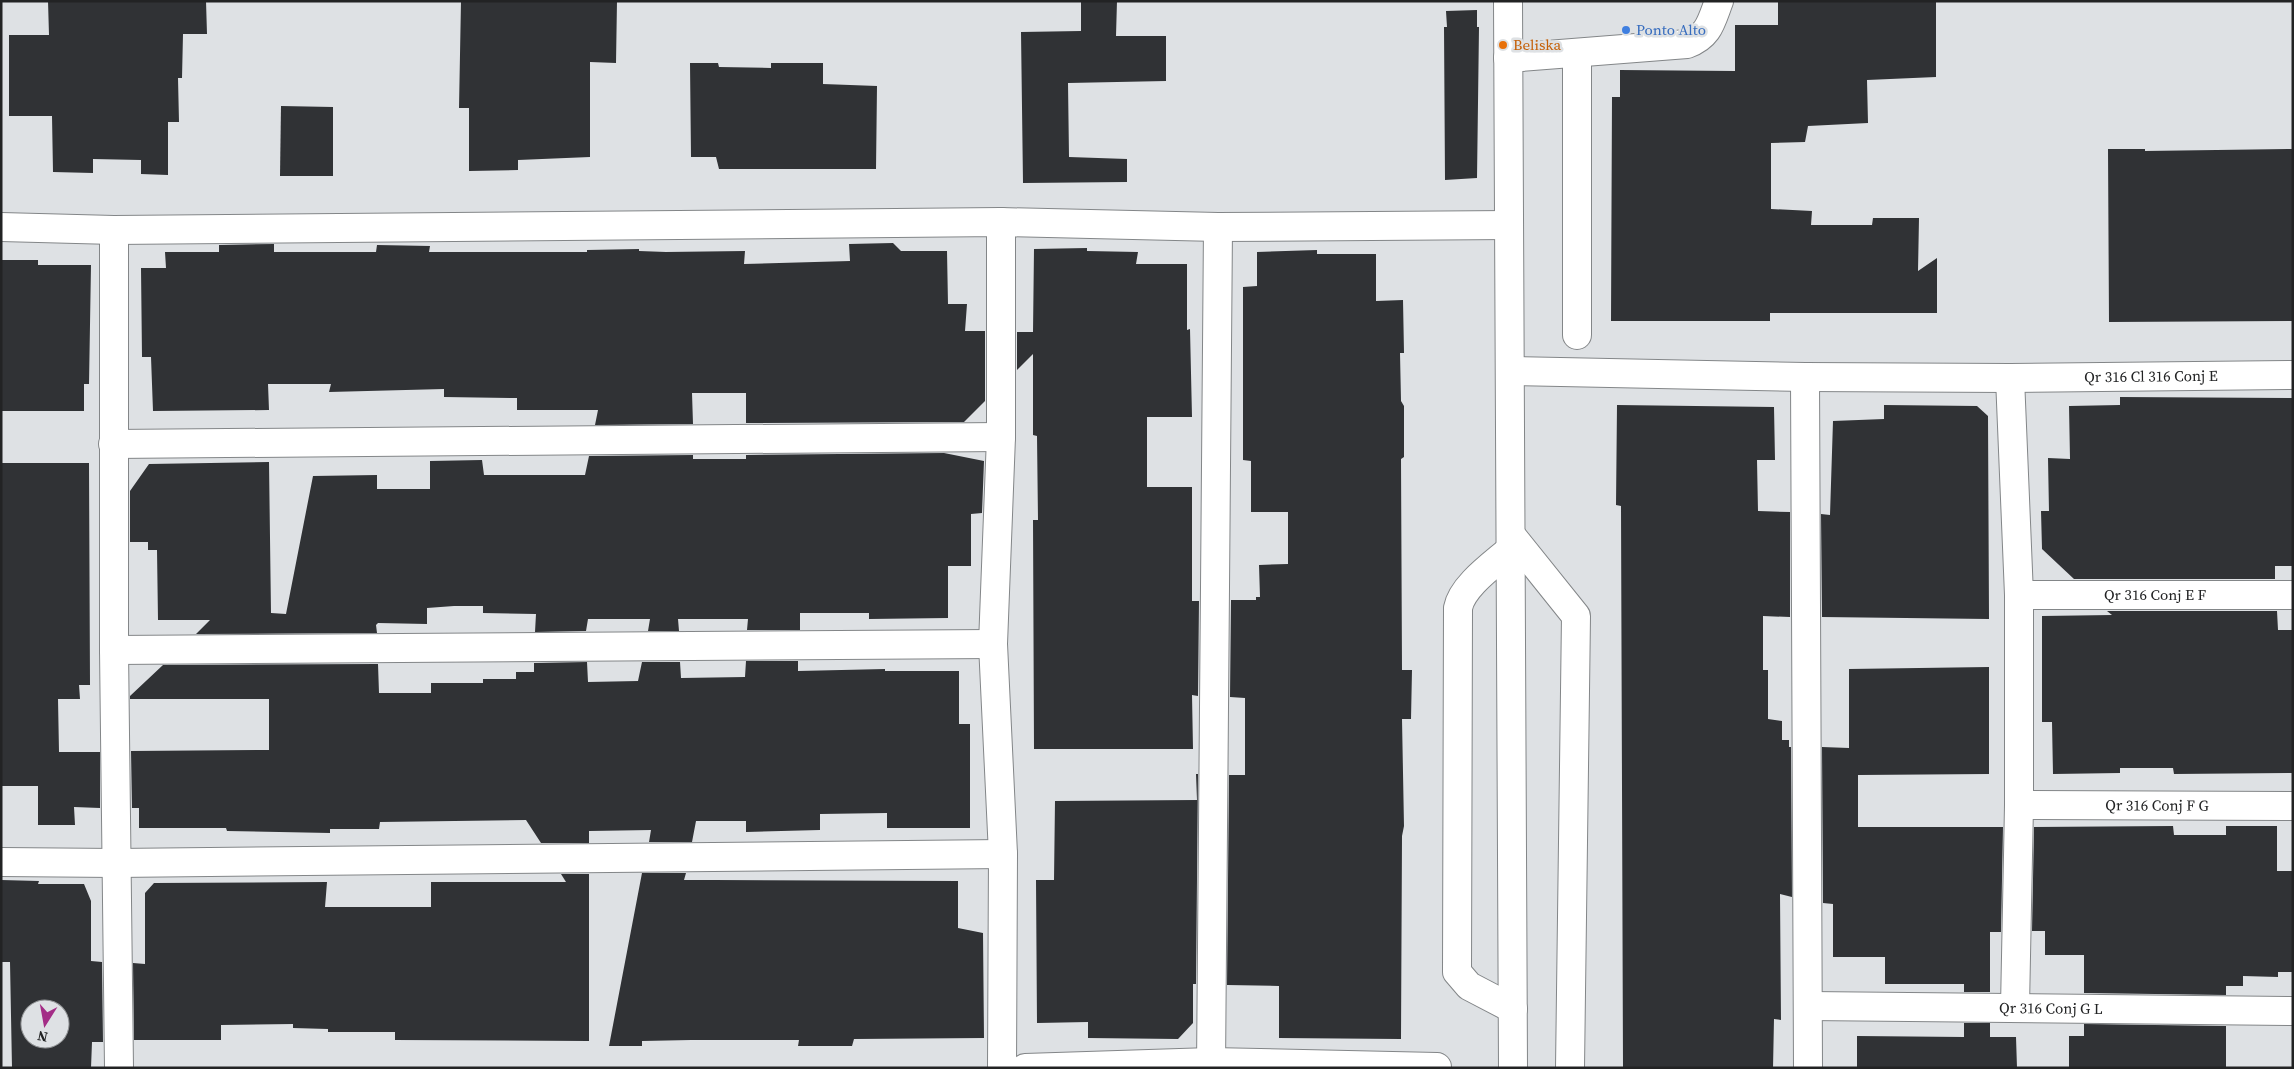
<svg xmlns="http://www.w3.org/2000/svg" width="2294" height="1069" font-family="'Source Serif 4',serif">
<rect width="100%" height="100%" fill="#dee1e4"/>
<!-- building -->
<g fill="#303235" fill-rule="evenodd">
<path d="M 48,1 L 206,1 L 207,34 L 183,34 L 182,78 L 178,78 L 179,122 L 168,122 L 168,175 L 141,174 L 141,160 L 93,159 L 93,173 L 53,172 L 52,116 L 9,116 L 9,35 L 49,35 Z"/>
<path d="M 461,1 L 617,1 L 616,63 L 590,62 L 590,157 L 518,160 L 518,170 L 469,171 L 469,108 L 459,108 Z"/>
<path d="M 1081,1 L 1117,1 L 1116,36 L 1166,36 L 1166,81 L 1068,83 L 1069,157 L 1127,159 L 1127,182 L 1023,183 L 1021,32 L 1081,31 Z"/>
<path d="M 1778,1 L 1936,1 L 1936,77 L 1867,80 L 1868,123 L 1808,126 L 1805,142 L 1771,143 L 1771,209 L 1812,211 L 1811,225 L 1872,225 L 1873,218 L 1919,218 L 1918,271 L 1937,258 L 1937,313 L 1770,313 L 1770,321 L 1611,321 L 1612,97 L 1620,97 L 1620,70 L 1735,71 L 1735,25 L 1778,25 Z"/>
<path d="M 1477,10 L 1477,27 L 1479,27 L 1477,178 L 1445,180 L 1444,27 L 1447,27 L 1446,11 Z"/>
<path d="M 690,63 L 718,63 L 719,67 L 771,68 L 771,63 L 823,63 L 823,84 L 877,86 L 876,169 L 719,169 L 716,157 L 691,157 Z"/>
<path d="M 281,106 L 333,107 L 333,176 L 280,176 Z"/>
<path d="M 2108,149 L 2145,149 L 2145,151 L 2293,149 L 2293,321 L 2109,322 Z"/>
<path d="M 893,243 L 901,251 L 947,251 L 948,304 L 967,304 L 965,331 L 985,331 L 985,401 L 964,422 L 746,423 L 746,393 L 692,393 L 693,424 L 595,425 L 598,410 L 517,410 L 517,398 L 444,397 L 444,389 L 329,392 L 331,384 L 268,384 L 269,410 L 153,411 L 151,357 L 142,357 L 141,268 L 166,268 L 165,252 L 219,252 L 219,245 L 274,244 L 274,252 L 376,252 L 377,245 L 430,246 L 429,252 L 587,252 L 587,250 L 639,249 L 639,251 L 666,252 L 745,251 L 744,264 L 850,261 L 849,244 Z"/>
<path d="M 1087,248 L 1087,251 L 1138,252 L 1136,264 L 1187,264 L 1187,330 L 1190,329 L 1192,417 L 1147,417 L 1147,487 L 1192,487 L 1192,601 L 1199,601 L 1198,696 L 1192,695 L 1193,749 L 1034,749 L 1033,520 L 1038,520 L 1037,436 L 1033,435 L 1033,354 L 1017,370 L 1017,332 L 1033,332 L 1034,249 Z"/>
<path d="M 1317,250 L 1317,254 L 1376,254 L 1376,301 L 1403,300 L 1404,353 L 1400,353 L 1401,401 L 1404,406 L 1404,457 L 1401,459 L 1402,670 L 1412,670 L 1411,719 L 1402,719 L 1404,826 L 1402,836 L 1401,1039 L 1279,1038 L 1279,986 L 1227,985 L 1229,775 L 1245,775 L 1245,698 L 1230,697 L 1231,600 L 1256,600 L 1256,597 L 1260,597 L 1259,565 L 1288,564 L 1288,512 L 1251,512 L 1251,461 L 1243,460 L 1243,287 L 1257,286 L 1257,252 Z"/>
<path d="M 1,260 L 38,260 L 38,265 L 91,265 L 89,384 L 84,384 L 84,411 L 1,411 Z"/>
<path d="M 2120,397 L 2293,398 L 2293,566 L 2275,566 L 2275,579 L 2074,579 L 2042,549 L 2041,511 L 2049,511 L 2048,458 L 2070,459 L 2069,406 L 2120,405 Z"/>
<path d="M 1617,405 L 1774,407 L 1775,460 L 1757,460 L 1758,511 L 1790,512 L 1790,617 L 1763,616 L 1763,670 L 1768,670 L 1768,719 L 1782,721 L 1782,740 L 1789,740 L 1789,747 L 1791,747 L 1792,897 L 1780,894 L 1781,1020 L 1774,1019 L 1773,1068 L 1623,1068 L 1621,506 L 1616,505 Z"/>
<path d="M 1884,405 L 1977,406 L 1988,416 L 1989,619 L 1822,617 L 1821,514 L 1830,515 L 1833,421 L 1884,419 Z"/>
<path d="M 944,453 L 984,461 L 982,513 L 971,514 L 971,566 L 948,566 L 948,618 L 869,619 L 869,613 L 800,613 L 800,630 L 747,630 L 748,619 L 678,619 L 679,631 L 648,631 L 650,619 L 588,619 L 586,631 L 535,632 L 536,614 L 483,613 L 483,606 L 454,606 L 427,608 L 427,624 L 378,623 L 376,625 L 377,633 L 196,634 L 210,620 L 158,620 L 157,550 L 148,550 L 148,542 L 130,542 L 130,491 L 149,464 L 269,462 L 271,613 L 286,614 L 313,476 L 377,475 L 377,489 L 430,489 L 430,461 L 482,460 L 484,475 L 585,475 L 589,456 L 693,455 L 693,459 L 746,459 L 746,455 Z"/>
<path d="M 1,463 L 89,463 L 90,685 L 79,685 L 80,699 L 58,699 L 59,752 L 100,752 L 100,808 L 74,807 L 75,825 L 38,825 L 38,786 L 1,786 Z"/>
<path d="M 2107,611 L 2277,611 L 2278,630 L 2293,630 L 2293,773 L 2174,774 L 2173,768 L 2120,768 L 2120,773 L 2053,774 L 2052,722 L 2042,722 L 2042,616 L 2112,615 Z"/>
<path d="M 746,661 L 798,661 L 798,671 L 885,669 L 885,671 L 959,671 L 959,724 L 970,724 L 970,828 L 887,828 L 887,813 L 820,814 L 820,830 L 746,832 L 746,821 L 696,821 L 692,842 L 649,842 L 651,830 L 589,831 L 589,843 L 541,843 L 526,820 L 380,822 L 379,829 L 330,829 L 330,833 L 227,831 L 226,828 L 139,828 L 139,808 L 132,808 L 131,751 L 269,750 L 269,699 L 130,699 L 130,696 L 163,665 L 378,664 L 379,693 L 431,693 L 431,683 L 483,683 L 483,679 L 516,679 L 516,672 L 534,672 L 534,663 L 587,662 L 588,682 L 638,681 L 642,662 L 680,662 L 681,678 L 745,677 Z"/>
<path d="M 1989,667 L 1989,774 L 1858,775 L 1858,827 L 2003,827 L 2001,932 L 1990,932 L 1990,992 L 1964,992 L 1964,984 L 1885,984 L 1885,957 L 1833,957 L 1833,904 L 1823,903 L 1822,747 L 1849,748 L 1849,669 Z"/>
<path d="M 1196,774 L 1198,774 L 1196,984 L 1193,984 L 1193,1023 L 1178,1039 L 1088,1038 L 1088,1022 L 1037,1023 L 1036,880 L 1054,880 L 1055,801 L 1197,800 Z"/>
<path d="M 2173,826 L 2174,835 L 2226,835 L 2226,826 L 2277,826 L 2277,871 L 2293,871 L 2293,972 L 2278,972 L 2278,977 L 2243,976 L 2243,986 L 2226,986 L 2226,995 L 2084,993 L 2084,955 L 2045,955 L 2045,931 L 2032,931 L 2034,827 Z"/>
<path d="M 642,873 L 686,873 L 684,880 L 713,880 L 958,881 L 958,928 L 983,933 L 984,1038 L 854,1039 L 852,1046 L 798,1046 L 799,1040 L 691,1040 L 642,1041 L 642,1046 L 609,1046 Z"/>
<path d="M 561,874 L 589,874 L 589,1041 L 395,1040 L 395,1032 L 328,1032 L 328,1029 L 293,1028 L 293,1024 L 221,1025 L 221,1040 L 134,1040 L 133,963 L 145,964 L 145,893 L 154,883 L 327,882 L 325,907 L 431,907 L 431,882 L 566,882 Z"/>
<path d="M 1,880 L 39,881 L 38,884 L 84,884 L 91,901 L 91,961 L 102,962 L 103,1042 L 92,1042 L 91,1068 L 12,1068 L 10,962 L 1,962 ZM 30,1009 L 60,1009 L 60,1039 L 30,1039 Z"/>
<path d="M 1964,1023 L 1990,1023 L 1990,1037 L 2016,1037 L 2017,1068 L 1857,1068 L 1857,1036 L 1964,1037 Z"/>
<path d="M 2084,1024 L 2226,1026 L 2226,1068 L 2069,1068 L 2069,1036 L 2084,1036 Z"/>
</g>
<g fill="none" stroke-linecap="round" stroke-linejoin="round">
<!-- minor casing -->
<g stroke="#838688" stroke-width="30">
<g id="minor">
<path d="M 1508,1 L 1513,1068"/>
<path d="M 1577,53 L 1577,335"/>
<path d="M 1508,58 L 1687,44 C 1709,36 1711,22 1719,1"/>
<path d="M 1001,222 L 1001,437 L 993,644 L 1003,854 L 1002,1068"/>
<path d="M 1,227 L 114,230 L 1001,222 L 1218,227 L 1509,225"/>
<path d="M 114,230 L 114,650 L 119,1068"/>
<path id="s1" d="M 1511,371 L 1805,377 L 2010,378 L 2293,375"/>
<path d="M 1805,377 L 1808,1068"/>
<path d="M 2010,378 L 2019,595 L 2019,805 L 2015,1007"/>
<path d="M 113,444 L 1001,437"/>
<path d="M 1511,535 L 1576,616 L 1570,1068"/>
<path d="M 1511,549 C 1494,564 1462,586 1458,608 L 1457,972 L 1469,986 L 1513,1009"/>
<path id="s2" d="M 2019,595 L 2293,595"/>
<path d="M 114,650 L 993,644"/>
<path id="s3" d="M 2019,805 L 2293,806"/>
<path d="M 1,862 L 116,863 L 1003,854"/>
<path id="s4" d="M 1809,1006 L 2293,1011"/>
<path d="M 1025,1068 L 1211,1062 L 1437,1067"/>
<path d="M 1211,1068 L 1218,227"/>
</g>
</g>
<!-- minor -->
<use href="#minor" stroke="#fff" stroke-width="28"/>
</g>
<!-- markers -->
<circle fill="#3f7fe0" stroke="#dee1e4" stroke-width="2" cx="1626" cy="30" r="5"/>
<circle fill="#e8710a" stroke="#dee1e4" stroke-width="2" cx="1503" cy="45" r="5"/>
<g text-anchor="middle" stroke-width="5" stroke-linejoin="round" paint-order="stroke">
<!-- shop labels -->
<g font-size="15" fill="#366cbe" stroke="#dee1e4" text-anchor="start">
<text x="1636" y="35">Ponto Alto</text>
</g>
<!-- food labels -->
<g font-size="15" fill="#c56008" stroke="#dee1e4" text-anchor="start">
<text x="1513" y="50">Beliska</text>
</g>
<!-- street labels -->
<g font-size="15" fill="#222324" stroke="#dee1e4">
<text dy="5" stroke="none"><textPath href="#s1" startOffset="640">Qr 316 Cl 316 Conj E</textPath></text>
<text dy="5" stroke="none"><textPath href="#s2" startOffset="136">Qr 316 Conj E F</textPath></text>
<text dy="5" stroke="none"><textPath href="#s3" startOffset="138">Qr 316 Conj F G</textPath></text>
<text dy="5" stroke="none"><textPath href="#s4" startOffset="242">Qr 316 Conj G L</textPath></text>
</g>
</g>
<!-- border -->
<rect width="2294" height="1069" fill="none" stroke="#222324" stroke-width="5"/>
<!-- north arrow -->
<g transform="translate(45 1024) rotate(191)"><circle r="24" fill="#dee1e4" stroke="#939597"/>
<path d="M0-4L9 19L0 12L-9 19Z" fill="#a32d86"/>
<text y="-8" font-size="14" font-weight="bold" text-anchor="middle" fill="#222324">N</text>
</g>
</svg>
